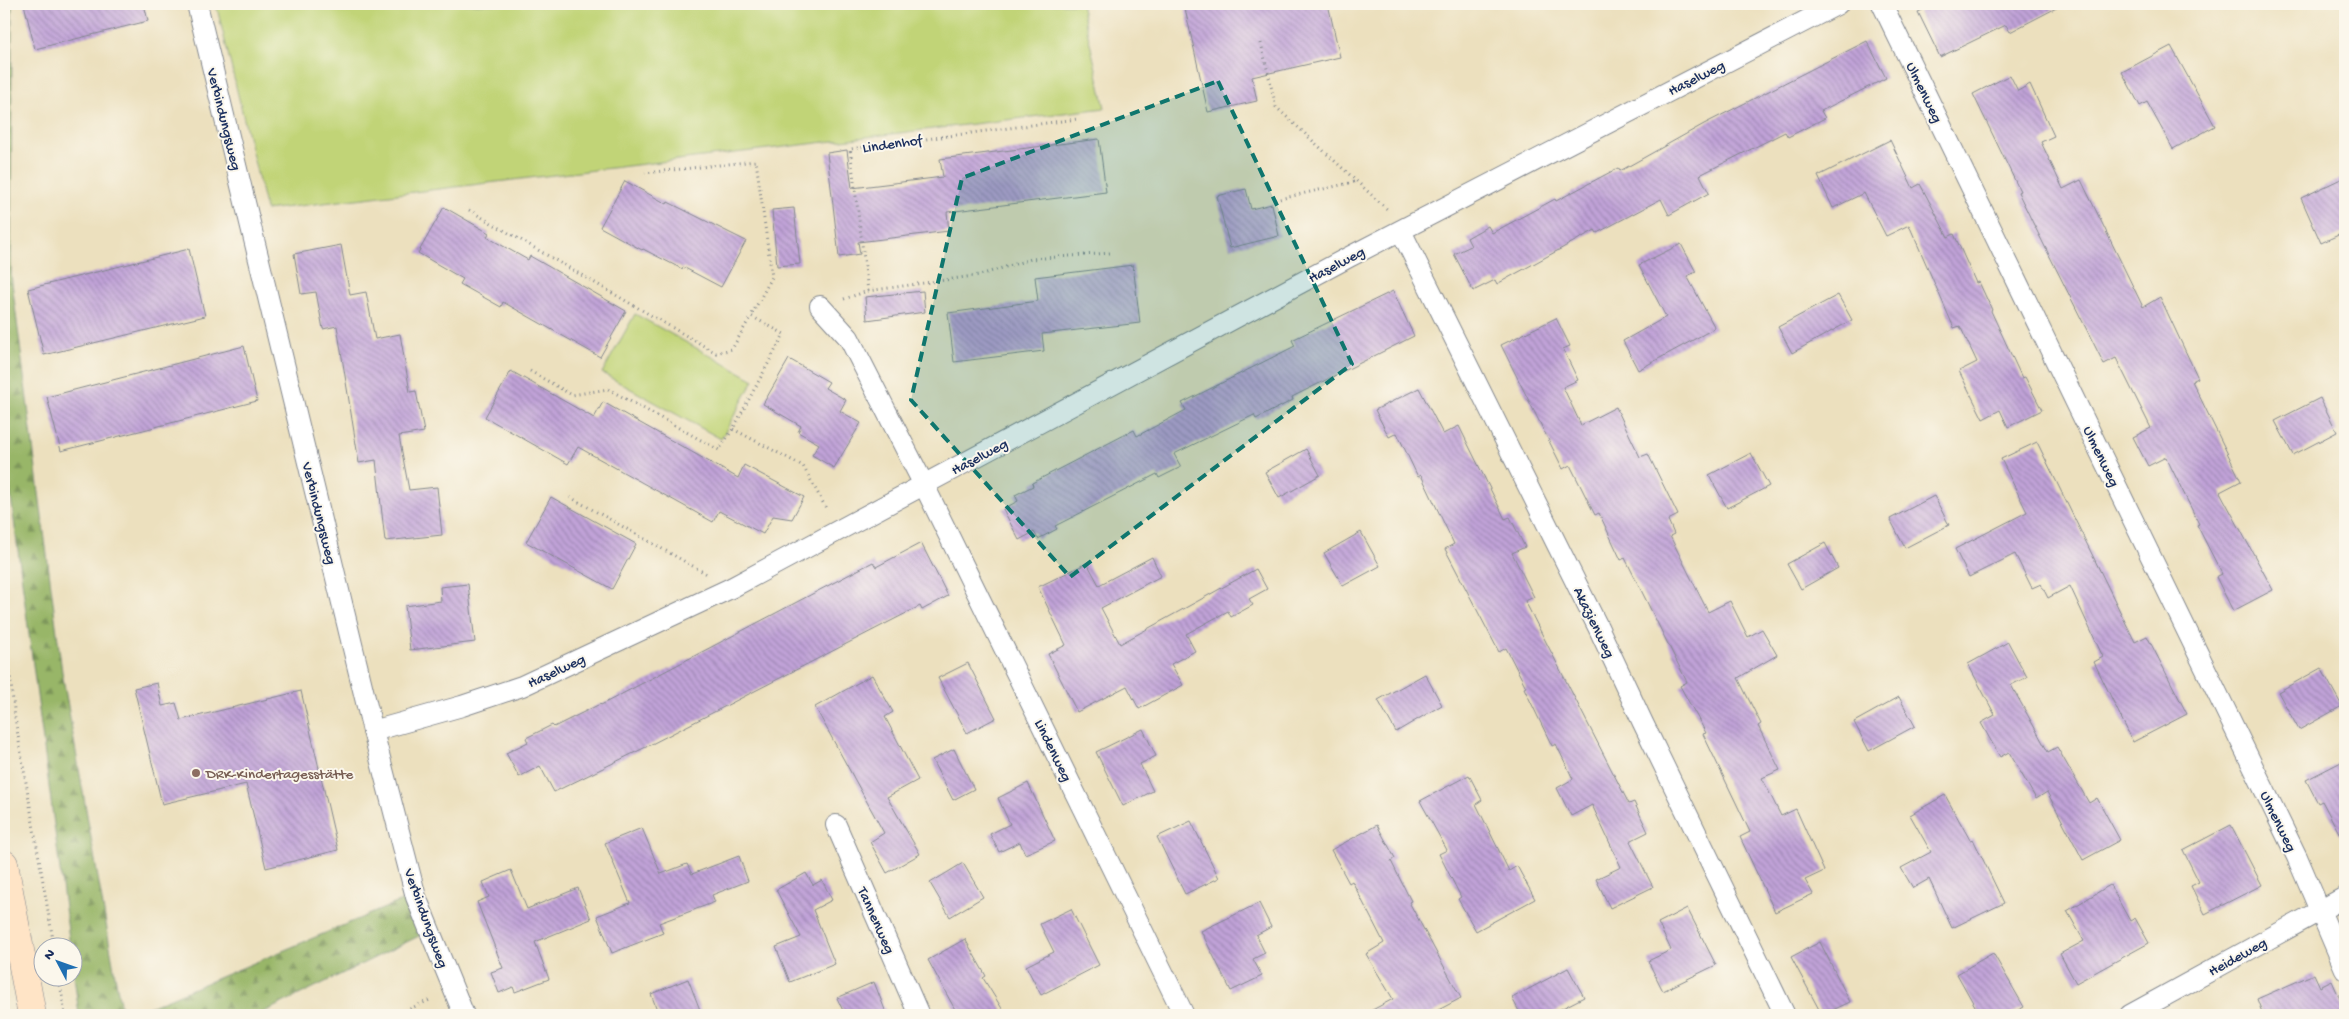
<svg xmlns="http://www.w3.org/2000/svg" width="2349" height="1019" font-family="'Gochi Hand',sans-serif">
<defs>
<pattern id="forest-firs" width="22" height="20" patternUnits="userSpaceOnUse" patternTransform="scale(1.25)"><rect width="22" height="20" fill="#98b668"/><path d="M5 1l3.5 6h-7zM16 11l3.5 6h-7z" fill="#7b9459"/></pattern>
<pattern id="building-back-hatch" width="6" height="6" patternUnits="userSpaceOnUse" patternTransform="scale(1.25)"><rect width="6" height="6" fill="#c1a3d8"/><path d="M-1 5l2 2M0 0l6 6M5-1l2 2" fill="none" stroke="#9c85b2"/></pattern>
</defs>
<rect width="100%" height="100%" fill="#fbf7ec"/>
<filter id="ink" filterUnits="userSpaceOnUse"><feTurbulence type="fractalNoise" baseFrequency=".02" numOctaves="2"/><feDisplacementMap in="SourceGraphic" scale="10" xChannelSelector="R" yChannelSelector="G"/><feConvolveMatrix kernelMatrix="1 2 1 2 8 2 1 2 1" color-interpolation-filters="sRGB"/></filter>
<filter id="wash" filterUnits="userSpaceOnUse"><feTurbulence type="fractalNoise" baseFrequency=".0096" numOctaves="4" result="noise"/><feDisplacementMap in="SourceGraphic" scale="20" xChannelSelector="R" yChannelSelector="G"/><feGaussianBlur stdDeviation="1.12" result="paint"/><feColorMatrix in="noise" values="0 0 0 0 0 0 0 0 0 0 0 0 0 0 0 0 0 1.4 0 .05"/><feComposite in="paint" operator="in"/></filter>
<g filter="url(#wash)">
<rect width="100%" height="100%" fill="#ece0be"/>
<!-- green -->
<g fill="#c1d477" stroke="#6e826a">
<path d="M 216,4 L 1081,4 L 1105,108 L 266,210 Z"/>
<path d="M 635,314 L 754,380 L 721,439 L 602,373 Z"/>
</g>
<!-- forest -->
<g fill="url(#forest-firs)" stroke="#5a7263">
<path d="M 4,4 L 12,4 L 11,275 L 62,672 L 122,1015 L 79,1015 L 73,968 L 72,946 L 70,946 L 4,444 Z"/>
<path d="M 406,899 L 421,935 L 258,1015 L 130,1015 Z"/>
</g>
<g id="blocks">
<!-- building -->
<g fill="url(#building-back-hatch)">
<path d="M 24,4 L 144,4 L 148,21 L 35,49 Z"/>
<path d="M 1184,4 L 1328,4 L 1340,57 L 1252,77 L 1257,101 L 1208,112 Z"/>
<path d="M 1935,4 L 2064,4 L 2010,32 L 2006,25 L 1940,57 L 1918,12 Z"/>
<path d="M 1867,41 L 1886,78 L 1821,111 L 1825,118 L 1788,137 L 1785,132 L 1700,175 L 1709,193 L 1669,215 L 1661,199 L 1597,233 L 1595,230 L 1497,284 L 1495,280 L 1473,291 L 1454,254 L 1471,246 L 1467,238 L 1488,226 L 1492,233 L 1555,199 L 1556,201 L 1618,168 L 1620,171 L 1704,124 Z"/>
<path d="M 2171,46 L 2215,126 L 2173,149 L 2147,102 L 2140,106 L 2122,72 Z"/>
<path d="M 2010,75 L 2018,91 L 2030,84 L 2054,136 L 2041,142 L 2063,189 L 2081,180 L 2143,307 L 2160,297 L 2198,378 L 2192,381 L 2241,481 L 2220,492 L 2273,590 L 2233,611 L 2216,577 L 2222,574 L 2197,525 L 2199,524 L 2166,457 L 2148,466 L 2133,437 L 2151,428 L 2116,358 L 2104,364 L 2032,221 L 2018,192 L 2020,191 L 1973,94 Z"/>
<path d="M 1099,139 L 1106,192 L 947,212 L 949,231 L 858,242 L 860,254 L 839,257 L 827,153 L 847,150 L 852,188 L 943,177 L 940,159 Z"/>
<path d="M 1890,140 L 1913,188 L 1920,184 L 1948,237 L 1954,234 L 1976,283 L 1979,282 L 1992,310 L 1991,311 L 2022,378 L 2025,377 L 2042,410 L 2008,427 L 2000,410 L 1983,419 L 1959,371 L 1977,362 L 1960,326 L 1954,328 L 1909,225 L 1886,236 L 1864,193 L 1833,208 L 1818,176 Z"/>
<path d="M 2345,177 L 2345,232 L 2321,243 L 2301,198 Z"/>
<path d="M 625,181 L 667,204 L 668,202 L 746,241 L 721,287 L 683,267 L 682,269 L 643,249 L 642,250 L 600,227 Z"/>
<path d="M 1246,189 L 1251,209 L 1272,204 L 1279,236 L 1230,248 L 1217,196 Z"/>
<path d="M 444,207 L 489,233 L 487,237 L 528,260 L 530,256 L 626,311 L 600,357 L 503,302 L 501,307 L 460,284 L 463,279 L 418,253 Z"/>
<path d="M 794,208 L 800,264 L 777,266 L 772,210 Z"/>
<path d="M 1681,244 L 1696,272 L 1687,276 L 1715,328 L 1638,370 L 1623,341 L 1666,317 L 1639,265 Z"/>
<path d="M 341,245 L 350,295 L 366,292 L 375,339 L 400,334 L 410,392 L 416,391 L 424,432 L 399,436 L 409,490 L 437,487 L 442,535 L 385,541 L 376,460 L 359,463 L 337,326 L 323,329 L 316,292 L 301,294 L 294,254 Z"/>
<path d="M 189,249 L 205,316 L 44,355 L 28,289 Z"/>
<path d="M 1133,265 L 1140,323 L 1042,334 L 1044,351 L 954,362 L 948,313 L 1038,301 L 1035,277 Z"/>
<path d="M 923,291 L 925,312 L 867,320 L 865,297 Z"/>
<path d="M 1393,291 L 1414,336 L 1292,397 L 1293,400 L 1256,419 L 1254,415 L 1174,454 L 1181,467 L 1159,478 L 1157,474 L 1055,526 L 1057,529 L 1038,539 L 1034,532 L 1019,540 L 1003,509 L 1018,501 L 1015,495 L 1033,486 L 1032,483 L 1134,430 L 1137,436 L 1186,410 L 1182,403 L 1295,346 L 1292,340 Z"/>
<path d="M 1838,295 L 1852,320 L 1792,353 L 1778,327 Z"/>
<path d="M 1556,318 L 1570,346 L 1563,349 L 1578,380 L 1563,387 L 1581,425 L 1616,407 L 1640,457 L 1648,454 L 1678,515 L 1668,520 L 1674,534 L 1670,536 L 1708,612 L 1730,601 L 1748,637 L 1762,629 L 1777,655 L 1738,678 L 1761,724 L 1758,726 L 1780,770 L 1762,778 L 1781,816 L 1796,809 L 1824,871 L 1805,880 L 1813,894 L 1775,912 L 1740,837 L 1750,832 L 1703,734 L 1706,733 L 1680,686 L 1687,682 L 1625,558 L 1621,560 L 1599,513 L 1595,515 L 1570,465 L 1563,469 L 1501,345 Z"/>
<path d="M 244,346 L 257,401 L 61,451 L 47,397 Z"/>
<path d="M 789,359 L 829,382 L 825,388 L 846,400 L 840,411 L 861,423 L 834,468 L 812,455 L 819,444 L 798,432 L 801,426 L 763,404 Z"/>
<path d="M 511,371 L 594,418 L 603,402 L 738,478 L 744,465 L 804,497 L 792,519 L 773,516 L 763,534 L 719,511 L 713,522 L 578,447 L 568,464 L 485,417 Z"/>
<path d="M 1419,388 L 1443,434 L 1459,426 L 1505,519 L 1510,517 L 1525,547 L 1512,553 L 1534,597 L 1525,601 L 1629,804 L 1634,802 L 1648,832 L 1630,841 L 1653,887 L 1610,908 L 1596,879 L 1621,867 L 1592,805 L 1571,816 L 1557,788 L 1573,779 L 1556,744 L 1552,746 L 1524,688 L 1526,687 L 1506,648 L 1499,652 L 1445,549 L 1454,544 L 1421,475 L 1418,477 L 1397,433 L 1389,437 L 1375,410 Z"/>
<path d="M 2320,398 L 2337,432 L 2293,455 L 2275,421 Z"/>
<path d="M 2037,442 L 2135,642 L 2147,636 L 2187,714 L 2133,742 L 2094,662 L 2103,657 L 2070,586 L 2048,598 L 2041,584 L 2032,588 L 2015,554 L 1969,577 L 1955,549 L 2027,512 L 2001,459 Z"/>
<path d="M 1306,449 L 1320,475 L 1279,498 L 1265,472 Z"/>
<path d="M 1751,453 L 1769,486 L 1727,508 L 1709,475 Z"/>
<path d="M 1934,496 L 1949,525 L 1905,548 L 1890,519 Z"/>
<path d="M 551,497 L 636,544 L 612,589 L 526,542 Z"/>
<path d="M 1361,532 L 1380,566 L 1343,586 L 1324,553 Z"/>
<path d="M 921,543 L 948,596 L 922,610 L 920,606 L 646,747 L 554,792 L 540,766 L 519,777 L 506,753 L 528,742 L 526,738 L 552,725 L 554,727 L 600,704 L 601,705 L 873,562 L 876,567 Z"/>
<path d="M 1825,543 L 1838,568 L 1801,589 L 1787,564 Z"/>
<path d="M 1152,557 L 1161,576 L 1101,608 L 1120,644 L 1256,569 L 1267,589 L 1249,599 L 1253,605 L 1231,617 L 1228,611 L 1186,634 L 1195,651 L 1171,664 L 1183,685 L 1139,709 L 1127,686 L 1077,712 L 1048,654 L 1066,645 L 1038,587 L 1087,563 L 1099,585 Z"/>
<path d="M 468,584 L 475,642 L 410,650 L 405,606 L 441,601 L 440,587 Z"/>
<path d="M 2008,642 L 2027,677 L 2011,685 L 2048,752 L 2057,747 L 2089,803 L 2097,798 L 2120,840 L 2083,860 L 2047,792 L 2036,799 L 2009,752 L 2000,757 L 1981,723 L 1995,715 L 1968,664 Z"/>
<path d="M 968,663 L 996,718 L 967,733 L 938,678 Z"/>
<path d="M 2321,668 L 2342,706 L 2299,730 L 2278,692 Z"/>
<path d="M 1425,674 L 1442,705 L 1396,732 L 1378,700 Z"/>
<path d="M 872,675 L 893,712 L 885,717 L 918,780 L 887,797 L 920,854 L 887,873 L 870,842 L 884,833 L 815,707 Z"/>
<path d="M 157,683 L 162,706 L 176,703 L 181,720 L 301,691 L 338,850 L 266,868 L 246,784 L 162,804 L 134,688 Z"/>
<path d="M 1899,697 L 1915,726 L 1869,751 L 1854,722 Z"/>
<path d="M 1143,729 L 1156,756 L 1140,764 L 1153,791 L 1123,806 L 1096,752 Z"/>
<path d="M 954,749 L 974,789 L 953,800 L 932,760 Z"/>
<path d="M 2345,760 L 2345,844 L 2322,801 L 2318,803 L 2306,780 Z"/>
<path d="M 1469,775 L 1482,800 L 1476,804 L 1509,871 L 1517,866 L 1535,899 L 1476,931 L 1458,899 L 1461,897 L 1439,854 L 1447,850 L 1420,801 Z"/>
<path d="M 1028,783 L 1055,841 L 1025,854 L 1020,842 L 999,852 L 990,834 L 1010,824 L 998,798 Z"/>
<path d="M 1945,795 L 1970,840 L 1973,839 L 2004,903 L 1952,928 L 1929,879 L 1913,888 L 1901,868 L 1931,852 L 1910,815 Z"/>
<path d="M 1191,821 L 1219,878 L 1185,894 L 1157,837 Z"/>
<path d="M 1377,825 L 1395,858 L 1391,861 L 1411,901 L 1409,902 L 1461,998 L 1429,1015 L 1363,1015 L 1393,999 L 1366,954 L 1384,943 L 1352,881 L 1349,883 L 1331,850 Z"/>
<path d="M 2231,825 L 2262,885 L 2205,914 L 2191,886 L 2199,882 L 2183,850 Z"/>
<path d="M 642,828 L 661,874 L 687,864 L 692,874 L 739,856 L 748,881 L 712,895 L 715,902 L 659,923 L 663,933 L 612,953 L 597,916 L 630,903 L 605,843 Z"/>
<path d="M 963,863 L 983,897 L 950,917 L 930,883 Z"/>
<path d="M 511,870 L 527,909 L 578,888 L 591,919 L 535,942 L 549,979 L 515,992 L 513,987 L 499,993 L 491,972 L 503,968 L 477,902 L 489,897 L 483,882 Z"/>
<path d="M 806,873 L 813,885 L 822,880 L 832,900 L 813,910 L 835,964 L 790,982 L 776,947 L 801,937 L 776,890 Z"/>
<path d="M 2110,885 L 2130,921 L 2135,918 L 2149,943 L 2076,983 L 2060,954 L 2084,941 L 2067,911 Z"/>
<path d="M 1259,903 L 1271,927 L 1256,935 L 1265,953 L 1253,959 L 1262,976 L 1231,991 L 1201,931 Z"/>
<path d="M 1687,908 L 1716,965 L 1663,991 L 1648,961 L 1671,950 L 1658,923 Z"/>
<path d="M 1071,909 L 1099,965 L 1041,995 L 1026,966 L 1054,952 L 1040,924 Z"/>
<path d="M 965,939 L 986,976 L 983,978 L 1006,1015 L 958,1015 L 928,960 Z"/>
<path d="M 1820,942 L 1850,1002 L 1822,1015 L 1791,957 Z"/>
<path d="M 1993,953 L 2024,1007 L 2009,1015 L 1980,1015 L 1957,974 Z"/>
<path d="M 1568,968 L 1584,997 L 1549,1015 L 1521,1015 L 1512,998 Z"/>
<path d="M 2314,974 L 2320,987 L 2332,981 L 2345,1010 L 2345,1015 L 2263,1015 L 2257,999 Z"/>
<path d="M 688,979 L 702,1015 L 659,1015 L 651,994 Z"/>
<path d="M 874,982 L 887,1015 L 845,1015 L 837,998 Z"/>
</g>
</g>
</g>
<g filter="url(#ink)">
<use href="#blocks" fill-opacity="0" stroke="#84888e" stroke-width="1"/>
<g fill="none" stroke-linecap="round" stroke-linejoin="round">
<!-- street casing -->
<g stroke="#84888e" stroke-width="22">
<g id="street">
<path d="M 197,4 L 373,731 L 416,897 L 464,1015"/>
<path d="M 1882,4 L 2297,857 L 2345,969"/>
<path d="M 1401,231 L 1598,627 L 1643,723 L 1785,1015"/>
<path d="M 820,306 L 849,338 L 924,485 L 1184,1015"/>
<path d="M 373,731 L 462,706 L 522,686 L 731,588 L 1349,257 L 1838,4"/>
<path d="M 836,825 L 919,1015"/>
<path d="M 2130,1015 L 2345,897"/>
</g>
</g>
<!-- secondary casing -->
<g stroke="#84888e" stroke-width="29">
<path id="secondary" d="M 4,864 L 32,1015"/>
</g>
<!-- path -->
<g stroke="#84888e" stroke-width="3" stroke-dasharray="1 4" stroke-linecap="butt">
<path d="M 1261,43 L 1276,107 L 1389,211"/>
<path d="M 1275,200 L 1354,182"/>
<path d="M 469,210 L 716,353 L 732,349 L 751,316"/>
<path d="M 868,291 L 850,149 L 1077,119"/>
<path d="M 844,299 L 868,291 L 980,275 L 1031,259 L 1110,253"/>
<path d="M 530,371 L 572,395 L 608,389 L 719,450 L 733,429 L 784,334 L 751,316 L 772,277 L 756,161 L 645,173"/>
<path d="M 733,429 L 803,466 L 827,510"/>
<path d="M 570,497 L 707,574"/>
<path d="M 4,623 L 15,718 L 54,946"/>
<path d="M 59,976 L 65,1015"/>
<path d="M 396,1015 L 432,999"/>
</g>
<!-- street -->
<use href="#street" stroke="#fff" stroke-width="20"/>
<!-- secondary -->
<use href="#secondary" stroke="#ffe4c6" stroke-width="28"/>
</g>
</g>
<!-- marked area -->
<path fill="#0f766e" fill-opacity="0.2" stroke="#0f766e" stroke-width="4" stroke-dasharray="10 6" stroke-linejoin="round" d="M 1218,81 L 1352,364 L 1070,577 L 911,400 L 962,178 Z"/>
<!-- markers -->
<circle fill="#8d6e63" stroke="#fbf7ec" stroke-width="2" cx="196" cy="773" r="5"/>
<g text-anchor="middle" stroke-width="4" stroke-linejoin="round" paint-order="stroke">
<!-- street labels -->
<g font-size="15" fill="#1b2f5e" stroke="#fbf7ec">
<text transform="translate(1696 77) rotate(-27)" y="5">Haselweg</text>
<text transform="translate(1925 92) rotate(64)" y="5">Ulmenweg</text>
<text transform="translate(225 119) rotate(76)" y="5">Verbindungsweg</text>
<text transform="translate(892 143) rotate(-8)" y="5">Lindenhof</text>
<text transform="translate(1336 264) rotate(-28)" y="5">Haselweg</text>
<text transform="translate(979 456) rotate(-28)" y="5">Haselweg</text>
<text transform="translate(2102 456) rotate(64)" y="5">Ulmenweg</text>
<text transform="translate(320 513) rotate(76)" y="5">Verbindungsweg</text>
<text transform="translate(1595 622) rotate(64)" y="5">Akazienweg</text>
<text transform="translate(556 670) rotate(-25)" y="5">Haselweg</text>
<text transform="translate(1054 750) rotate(64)" y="5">Lindenweg</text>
<text transform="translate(2279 821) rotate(64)" y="5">Ulmenweg</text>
<text transform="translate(427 918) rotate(70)" y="5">Verbindungsweg</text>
<text transform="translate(877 920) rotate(66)" y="5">Tannenweg</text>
<text transform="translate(2237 956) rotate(-29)" y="5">Heideweg</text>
</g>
<!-- education labels -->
<g font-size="15" fill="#785e54" stroke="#fbf7ec" text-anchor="start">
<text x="206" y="778">DRK-Kindertagesstätte</text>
</g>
</g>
<!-- margin -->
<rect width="2349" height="1019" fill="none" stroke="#fbf7ec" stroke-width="20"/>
<!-- north arrow -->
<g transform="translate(58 962) rotate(311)"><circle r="24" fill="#fbf7ec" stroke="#a1a7b3"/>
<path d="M0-4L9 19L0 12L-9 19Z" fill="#1f6fb2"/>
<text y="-8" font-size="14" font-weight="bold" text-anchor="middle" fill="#1b2f5e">N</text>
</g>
</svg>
